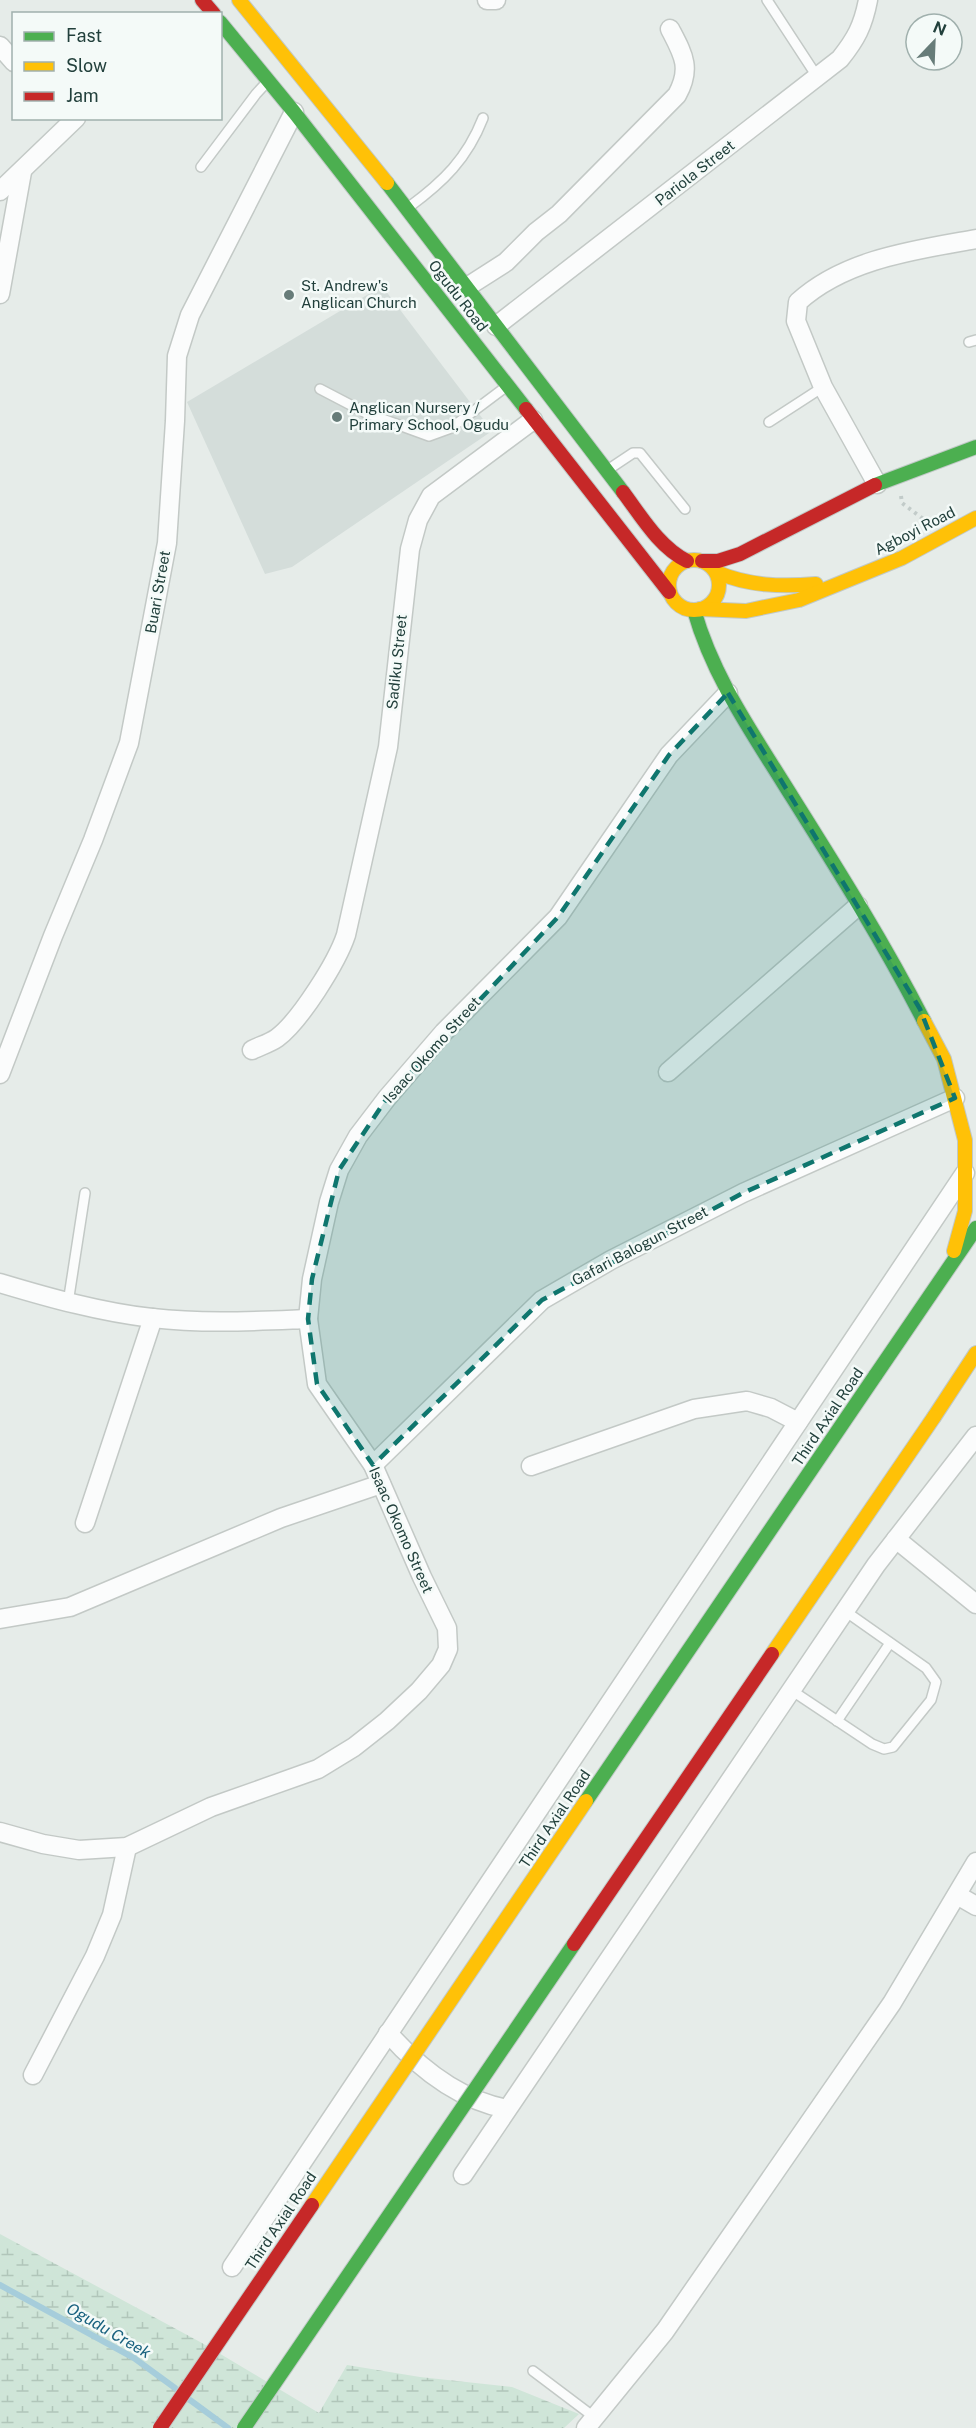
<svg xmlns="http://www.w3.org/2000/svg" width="976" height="2428" font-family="'Public Sans',sans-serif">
<defs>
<pattern id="wetland-marsh" width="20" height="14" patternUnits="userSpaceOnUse" patternTransform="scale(1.5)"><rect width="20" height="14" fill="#cfe5d8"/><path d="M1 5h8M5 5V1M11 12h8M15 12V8" fill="none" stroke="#b1c6ba"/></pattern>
</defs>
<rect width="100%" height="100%" fill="#e6ece9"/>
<!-- built -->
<path fill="#d4ddda" d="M 382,286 L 492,431 L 292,567 L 265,574 L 187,402 Z"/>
<!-- wetland -->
<path fill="url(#wetland-marsh)" d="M 0,2234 L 202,2343 L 319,2413 L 347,2365 L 420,2377 L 512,2387 L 579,2414 L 564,2428 L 0,2428 Z"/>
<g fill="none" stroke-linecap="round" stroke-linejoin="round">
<!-- stream -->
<g stroke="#a6cddb" stroke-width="6">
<path d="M 0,2285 L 134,2358 L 175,2388"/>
<path d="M 190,2400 L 228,2428"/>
</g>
<!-- lane casing -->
<g stroke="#c3c9c6" stroke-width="12">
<g id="lane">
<path d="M 767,0 L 818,78"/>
<path d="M 201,167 L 256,94 L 268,81"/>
<path d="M 409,207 C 443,182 467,159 483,118"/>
<path d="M 969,342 L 976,340"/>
<path d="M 320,389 L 366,413 L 429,436 L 451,428 L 507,386"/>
<path d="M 769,422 L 823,387"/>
<path d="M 609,469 L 633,453 L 640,453 L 685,509"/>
<path d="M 68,1303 L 85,1193"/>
<path d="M 791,1690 L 872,1744 L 884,1749 L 893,1747 L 931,1700 L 936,1682 L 926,1668 L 845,1611"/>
<path d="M 837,1721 L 890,1643"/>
<path d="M 533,2371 L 594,2417"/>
</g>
</g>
<!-- street casing -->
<g stroke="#c3c9c6" stroke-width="21">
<g id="street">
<path d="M 487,0 L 496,0"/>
<path d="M 0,46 L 14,62"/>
<path d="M 0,191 L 76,118"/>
<path d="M 467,287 L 506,262 L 536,232 L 559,214 L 677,95 C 692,68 683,54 670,29"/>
<path d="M 0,294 L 22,172"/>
<path d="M 496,326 L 840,59 C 856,39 863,26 868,0"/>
<path d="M 877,484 L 823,387 L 796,321 L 798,302 C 845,259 915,250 976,239"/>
<path d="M 252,1050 C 260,1046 270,1043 277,1038 C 300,1021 337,962 346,935 L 388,747 L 410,549 L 418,520 L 431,496 L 533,420"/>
<path d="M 668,1072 L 858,906"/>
<path d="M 0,1074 L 53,936 L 93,840 L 129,743 L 167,543 L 175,421 L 177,356 L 190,315 L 294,112"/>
<path d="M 0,1283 C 50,1298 100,1312 152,1318 C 204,1324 256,1321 308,1319"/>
<path d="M 373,1465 L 542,1300 L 611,1260 L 743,1193 L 955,1098"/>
<path d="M 531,1466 L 694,1409 L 747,1401 L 771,1408 L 798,1422"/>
<path d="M 85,1523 L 153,1318"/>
<path d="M 896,1539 L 976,1604"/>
<path d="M 0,1619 L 70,1607 L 281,1518 L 381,1484"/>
<path d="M 0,1832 L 43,1844 L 79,1850 L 127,1847 L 211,1807 L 318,1769 L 354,1747 L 387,1721 L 419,1691 L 441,1665 L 448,1649 L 447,1628 L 422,1577 L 373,1465 L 317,1384 L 308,1319 L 312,1279 L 329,1202 L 339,1170 L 358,1136 L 387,1098 L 444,1032 L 558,917 L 669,755 L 728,693"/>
<path d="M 957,1895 L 976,1906"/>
<path d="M 388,2033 C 419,2068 460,2100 507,2109"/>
<path d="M 33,2075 L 95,1956 L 112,1915 L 127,1847"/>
<path d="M 463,2175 L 876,1565 L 976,1436"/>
<path d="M 232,2267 L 965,1173"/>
<path d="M 586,2428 L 665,2331 L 892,2003 L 976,1862"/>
</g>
</g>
<!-- fast casing -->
<g stroke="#c1c9c7" stroke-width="16">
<g id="fast">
<path d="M 220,22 L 294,112 L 526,409"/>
<path d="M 387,183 L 623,492"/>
<path d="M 875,485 L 976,447"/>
<path d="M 694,610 C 712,674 749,728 784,784 C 833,862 882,939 924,1021"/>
<path d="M 875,1376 L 976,1228"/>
</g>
</g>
<!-- slow casing -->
<g stroke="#c1c9c7" stroke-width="16">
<g id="slow">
<path d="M 239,0 L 387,183"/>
<circle cx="694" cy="585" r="25"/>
<path d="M 716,572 C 749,586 781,587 816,584"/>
<path d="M 700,609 L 746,611 L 799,600 L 902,558 L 976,518"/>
<path d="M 924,1021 L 944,1059 L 965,1140 L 965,1211 L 954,1251"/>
<path d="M 934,1417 L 976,1353"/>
</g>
</g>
<!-- jam casing -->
<g stroke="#c1c9c7" stroke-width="16">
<g id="jam">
<path d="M 202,0 L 214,14"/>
<path d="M 526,409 L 669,592"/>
<path d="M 623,492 C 641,516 659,547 687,561"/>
<path d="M 702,561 L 718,561 L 740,554 L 875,485"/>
</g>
</g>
<!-- path -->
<path stroke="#c2cbc9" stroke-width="4" stroke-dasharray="3 4.5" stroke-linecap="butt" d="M 901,496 L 902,503 L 926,521"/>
<!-- lane -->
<use href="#lane" stroke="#fbfcfc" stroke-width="9"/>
<!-- street -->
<use href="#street" stroke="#fbfcfc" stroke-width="18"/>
<!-- fast -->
<use href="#fast" stroke="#4caf50" stroke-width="14"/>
<!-- slow -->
<use href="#slow" stroke="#ffc107" stroke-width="14"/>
<!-- jam -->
<use href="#jam" stroke="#c62828" stroke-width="14"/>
<!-- fast-bridge casing -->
<g stroke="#c2cac9" stroke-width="16" stroke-linecap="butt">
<g id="fast-bridge">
<path d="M 586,1801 L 875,1376"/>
<path d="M 244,2428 L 574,1944"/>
</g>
</g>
<!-- slow-bridge casing -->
<g stroke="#c2cac9" stroke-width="16" stroke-linecap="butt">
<g id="slow-bridge">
<path d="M 772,1654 L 934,1417"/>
<path d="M 312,2205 L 586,1801"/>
</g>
</g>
<!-- jam-bridge casing -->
<g stroke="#c2cac9" stroke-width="16" stroke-linecap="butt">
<g id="jam-bridge">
<path d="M 574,1944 L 772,1654"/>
<path d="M 160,2428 L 312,2205"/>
</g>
</g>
<!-- fast-bridge -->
<use href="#fast-bridge" stroke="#4caf50" stroke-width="14"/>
<!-- slow-bridge -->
<use href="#slow-bridge" stroke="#ffc107" stroke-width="14"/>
<!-- jam-bridge -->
<use href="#jam-bridge" stroke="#c62828" stroke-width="14"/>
</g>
<!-- marked area -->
<path fill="#0f766e" fill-opacity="0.2" stroke="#0f766e" stroke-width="4.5" stroke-dasharray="12 8" stroke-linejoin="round" d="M 728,693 L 920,1009 L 955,1098 L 743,1193 L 542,1300 L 373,1465 L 317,1384 L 308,1319 L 312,1279 L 339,1170 L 387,1098 L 558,917 L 669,755 Z"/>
<!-- markers -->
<g fill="#677c79" stroke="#f4faf8" stroke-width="2">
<circle cx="289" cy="295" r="6"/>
<circle cx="337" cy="417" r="6"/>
</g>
<g text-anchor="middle" stroke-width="5" stroke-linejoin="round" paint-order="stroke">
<!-- street labels -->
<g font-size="15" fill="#22403c" stroke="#f4faf8">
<text transform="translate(695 173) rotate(-38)" y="5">Pariola Street</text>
<text transform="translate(458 296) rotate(52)" y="5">Ogudu Road</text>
<text transform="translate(915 531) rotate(-27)" y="5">Agboyi Road</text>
<text transform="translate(158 592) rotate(-80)" y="5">Buari Street</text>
<text transform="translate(397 662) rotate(-84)" y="5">Sadiku Street</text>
<text transform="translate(432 1050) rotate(-48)" y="5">Isaac Okomo Street</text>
<text transform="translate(640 1246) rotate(-28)" y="5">Gafari Balogun Street</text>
<text transform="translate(828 1417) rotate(-56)" y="5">Third Axial Road</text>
<text transform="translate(401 1530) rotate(66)" y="5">Isaac Okomo Street</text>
<text transform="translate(555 1819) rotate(-56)" y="5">Third Axial Road</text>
<text transform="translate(281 2221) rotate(-56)" y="5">Third Axial Road</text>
</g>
<!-- poi labels -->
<g font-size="15" fill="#22403c" stroke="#f4faf8" text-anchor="start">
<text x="301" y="291">St. Andrew's<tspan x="301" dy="17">Anglican Church</tspan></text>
<text x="349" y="413">Anglican Nursery /<tspan x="349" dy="17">Primary School, Ogudu</tspan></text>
</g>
<!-- water labels -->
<g font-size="16" font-style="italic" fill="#19627f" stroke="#f4faf8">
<text transform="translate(109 2330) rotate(30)" y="6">Ogudu Creek</text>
</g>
</g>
<!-- legend -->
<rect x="12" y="12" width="210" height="108" fill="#f4faf8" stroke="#a0b0ad" stroke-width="1.5"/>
<rect x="24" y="32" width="30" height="9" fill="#4caf50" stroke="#a0b0ad" stroke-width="1.5"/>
<text x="66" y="42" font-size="18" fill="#22403c">Fast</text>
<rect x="24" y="62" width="30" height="9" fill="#ffc107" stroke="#a0b0ad" stroke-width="1.5"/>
<text x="66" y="72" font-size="18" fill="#22403c">Slow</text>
<rect x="24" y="92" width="30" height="9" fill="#c62828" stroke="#a0b0ad" stroke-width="1.5"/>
<text x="66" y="102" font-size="18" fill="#22403c">Jam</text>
<!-- north arrow -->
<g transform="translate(934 42) rotate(23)"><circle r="28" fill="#f4faf8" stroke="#a0b0ad" stroke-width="1.5"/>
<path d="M0-4.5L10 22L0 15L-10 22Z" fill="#677c79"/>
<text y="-9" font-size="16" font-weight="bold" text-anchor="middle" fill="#22403c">N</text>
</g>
</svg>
